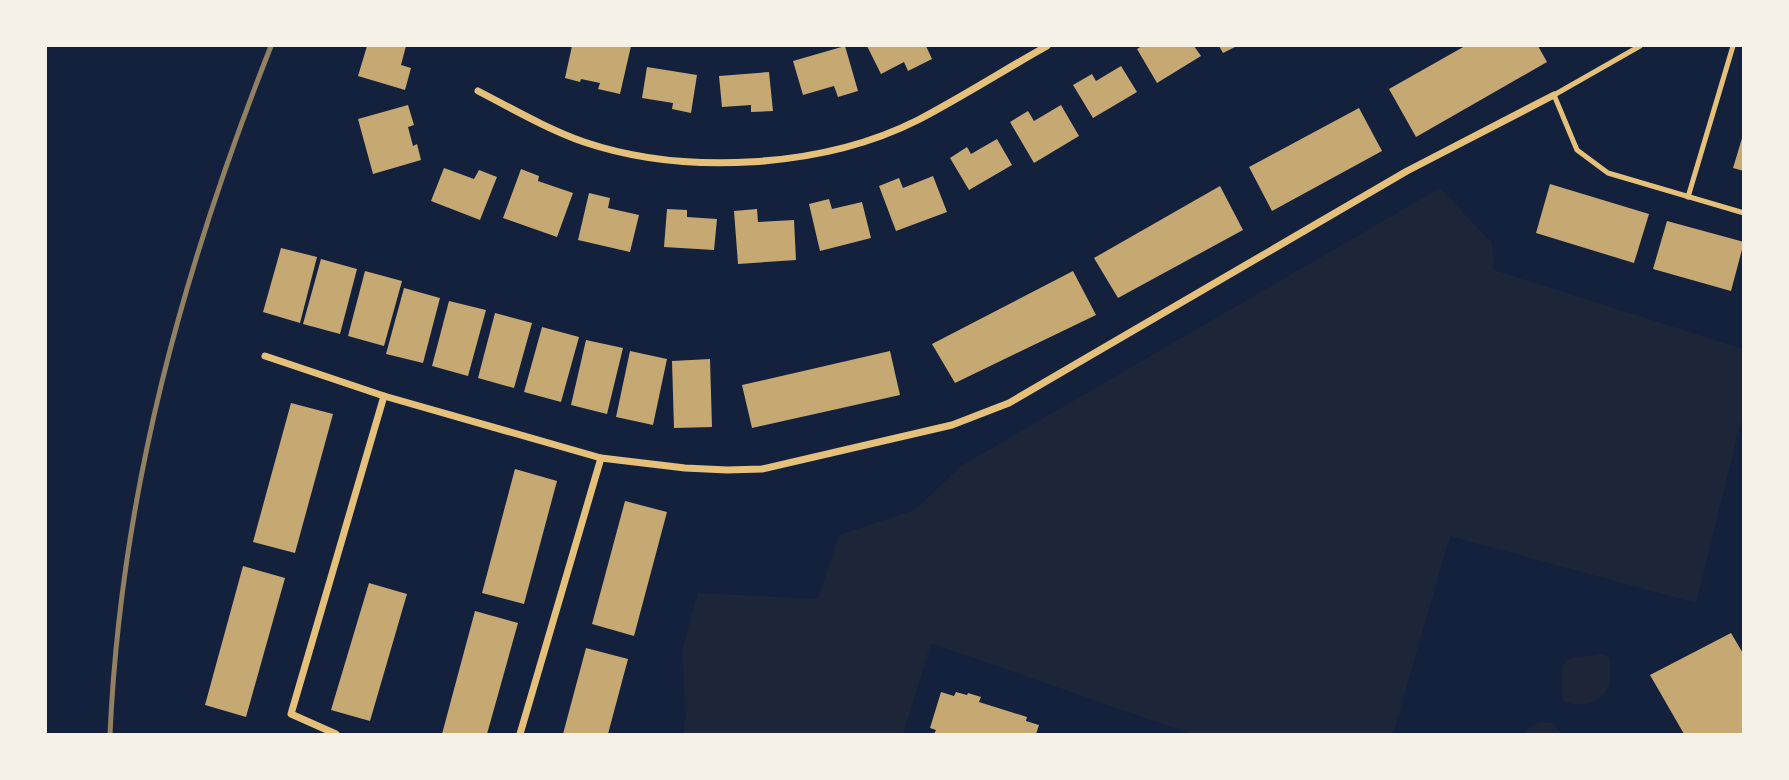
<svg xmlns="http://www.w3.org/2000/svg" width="1789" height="780" font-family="Roboto,sans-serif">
<rect width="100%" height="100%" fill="#14213d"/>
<!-- green -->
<g fill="#1d2539">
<path d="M 1440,188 L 1492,243 L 1494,270 L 1743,349 L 1743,414 L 1696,603 L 1450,536 L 1393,734 L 1191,734 L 931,643 L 903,734 L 683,734 L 686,715 L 682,650 L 698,593 L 818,599 L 839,535 L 915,510 L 961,466 Z"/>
<path d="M 1600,654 L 1608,656 C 1614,676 1610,701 1584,704 C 1576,704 1570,705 1563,700 C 1560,692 1563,686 1562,677 C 1561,650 1583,659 1600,654 Z"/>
<path d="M 1540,722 L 1552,723 L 1562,734 L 1523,734 L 1531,726 Z"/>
</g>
<!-- building -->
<g fill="#c6a872">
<path d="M 367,46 L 406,46 L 401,65 L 411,68 L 405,90 L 358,76 Z"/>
<path d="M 572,46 L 631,46 L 620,94 L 598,89 L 600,83 L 581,79 L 580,82 L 565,78 Z"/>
<path d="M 845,46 L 858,91 L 838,97 L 834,86 L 803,95 L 793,61 Z"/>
<path d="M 867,46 L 926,46 L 932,59 L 908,71 L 904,62 L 881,74 Z"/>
<path d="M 1142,46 L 1194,46 L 1201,56 L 1157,83 L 1137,49 Z"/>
<path d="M 1219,46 L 1237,46 L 1223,53 Z"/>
<path d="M 1465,46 L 1538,46 L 1547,62 L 1416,137 L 1389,89 Z"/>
<path d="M 1121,66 L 1137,92 L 1093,118 L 1073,85 L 1092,74 L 1096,81 Z"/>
<path d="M 647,67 L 697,75 L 691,113 L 672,109 L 673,103 L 642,98 Z"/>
<path d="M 769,72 L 773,111 L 751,112 L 751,105 L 722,107 L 719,76 Z"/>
<path d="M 408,105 L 414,125 L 408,127 L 413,146 L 417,144 L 421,160 L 373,174 L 358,119 Z"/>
<path d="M 1061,105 L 1079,136 L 1034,163 L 1010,122 L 1028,111 L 1034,121 Z"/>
<path d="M 1359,108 L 1382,151 L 1272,211 L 1249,167 Z"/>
<path d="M 1743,135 L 1744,135 L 1744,171 L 1733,168 Z"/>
<path d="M 997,139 L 1012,165 L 969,190 L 950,158 L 967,147 L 971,154 Z"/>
<path d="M 444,168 L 474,179 L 479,170 L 497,177 L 480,220 L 431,201 Z"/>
<path d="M 521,169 L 539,176 L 538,181 L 573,193 L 557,237 L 503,218 Z"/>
<path d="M 933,176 L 947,212 L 896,231 L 879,186 L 899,178 L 903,188 Z"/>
<path d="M 1550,184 L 1649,214 L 1634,263 L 1536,233 Z"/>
<path d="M 1220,186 L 1243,230 L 1118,298 L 1094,258 Z"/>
<path d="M 589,193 L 610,198 L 608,208 L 639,215 L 630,252 L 578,240 Z"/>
<path d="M 829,199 L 832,209 L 862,202 L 871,238 L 820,251 L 809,204 Z"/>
<path d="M 667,209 L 687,210 L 687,217 L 717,219 L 714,250 L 664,247 Z"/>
<path d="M 757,209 L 758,222 L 794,220 L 796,260 L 738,264 L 734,211 Z"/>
<path d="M 1667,221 L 1744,242 L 1731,291 L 1653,269 Z"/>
<path d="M 281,248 L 317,257 L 300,323 L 263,312 Z"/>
<path d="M 321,259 L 357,269 L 340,334 L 303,324 Z"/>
<path d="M 365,271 L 402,281 L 384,346 L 348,336 Z"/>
<path d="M 1073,271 L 1096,315 L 955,383 L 932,344 Z"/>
<path d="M 404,288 L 440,298 L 423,363 L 386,354 Z"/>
<path d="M 449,301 L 486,310 L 468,376 L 432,366 Z"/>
<path d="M 495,313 L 532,323 L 514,388 L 478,378 Z"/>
<path d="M 542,327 L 579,337 L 561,402 L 524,392 Z"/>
<path d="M 586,340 L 623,348 L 607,414 L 571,405 Z"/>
<path d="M 630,351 L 667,359 L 653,425 L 616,417 Z"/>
<path d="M 890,351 L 900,395 L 752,428 L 742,385 Z"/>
<path d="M 710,359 L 712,427 L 674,428 L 672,361 Z"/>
<path d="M 291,403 L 333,414 L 295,553 L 253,542 Z"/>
<path d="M 515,469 L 557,481 L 524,604 L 482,593 Z"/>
<path d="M 625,501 L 667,512 L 634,636 L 592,624 Z"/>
<path d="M 243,566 L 285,578 L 246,717 L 205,705 Z"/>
<path d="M 369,583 L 407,594 L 370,721 L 331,710 Z"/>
<path d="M 475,611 L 518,623 L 487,734 L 442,734 Z"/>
<path d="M 1731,633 L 1744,655 L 1744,734 L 1684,734 L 1650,675 Z"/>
<path d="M 586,648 L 628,659 L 608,734 L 563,734 Z"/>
<path d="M 941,692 L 954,696 L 956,692 L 967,695 L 968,693 L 981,697 L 979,702 L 1027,717 L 1026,721 L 1039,725 L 1036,734 L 934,734 L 936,730 L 930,728 Z"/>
</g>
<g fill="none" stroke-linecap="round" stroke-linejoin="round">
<!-- service -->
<g stroke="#e5c07b" stroke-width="5">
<path d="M 1640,46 L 1554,95 L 1577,150 L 1608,173 L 1744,213"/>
<path d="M 1688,197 L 1733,46"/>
</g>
<!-- minor -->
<g stroke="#e5c07b" stroke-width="7">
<path d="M 478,91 C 513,109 547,129 584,142 C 685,176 823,168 918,120 C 962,97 1004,70 1047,46"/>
<path d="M 265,356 L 384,396"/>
<path d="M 336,734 L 291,714 L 384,396 L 601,458 L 685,468 L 727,470 L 762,469 L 952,425 L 1009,403 L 1407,171 L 1554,95"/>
<path d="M 520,734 L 601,458"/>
</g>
<!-- rail -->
<path stroke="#918062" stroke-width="5" d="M 110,734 C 121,493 183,269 271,46"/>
</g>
<!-- border -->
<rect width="1789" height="780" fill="none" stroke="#f6f1e7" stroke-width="94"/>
</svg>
